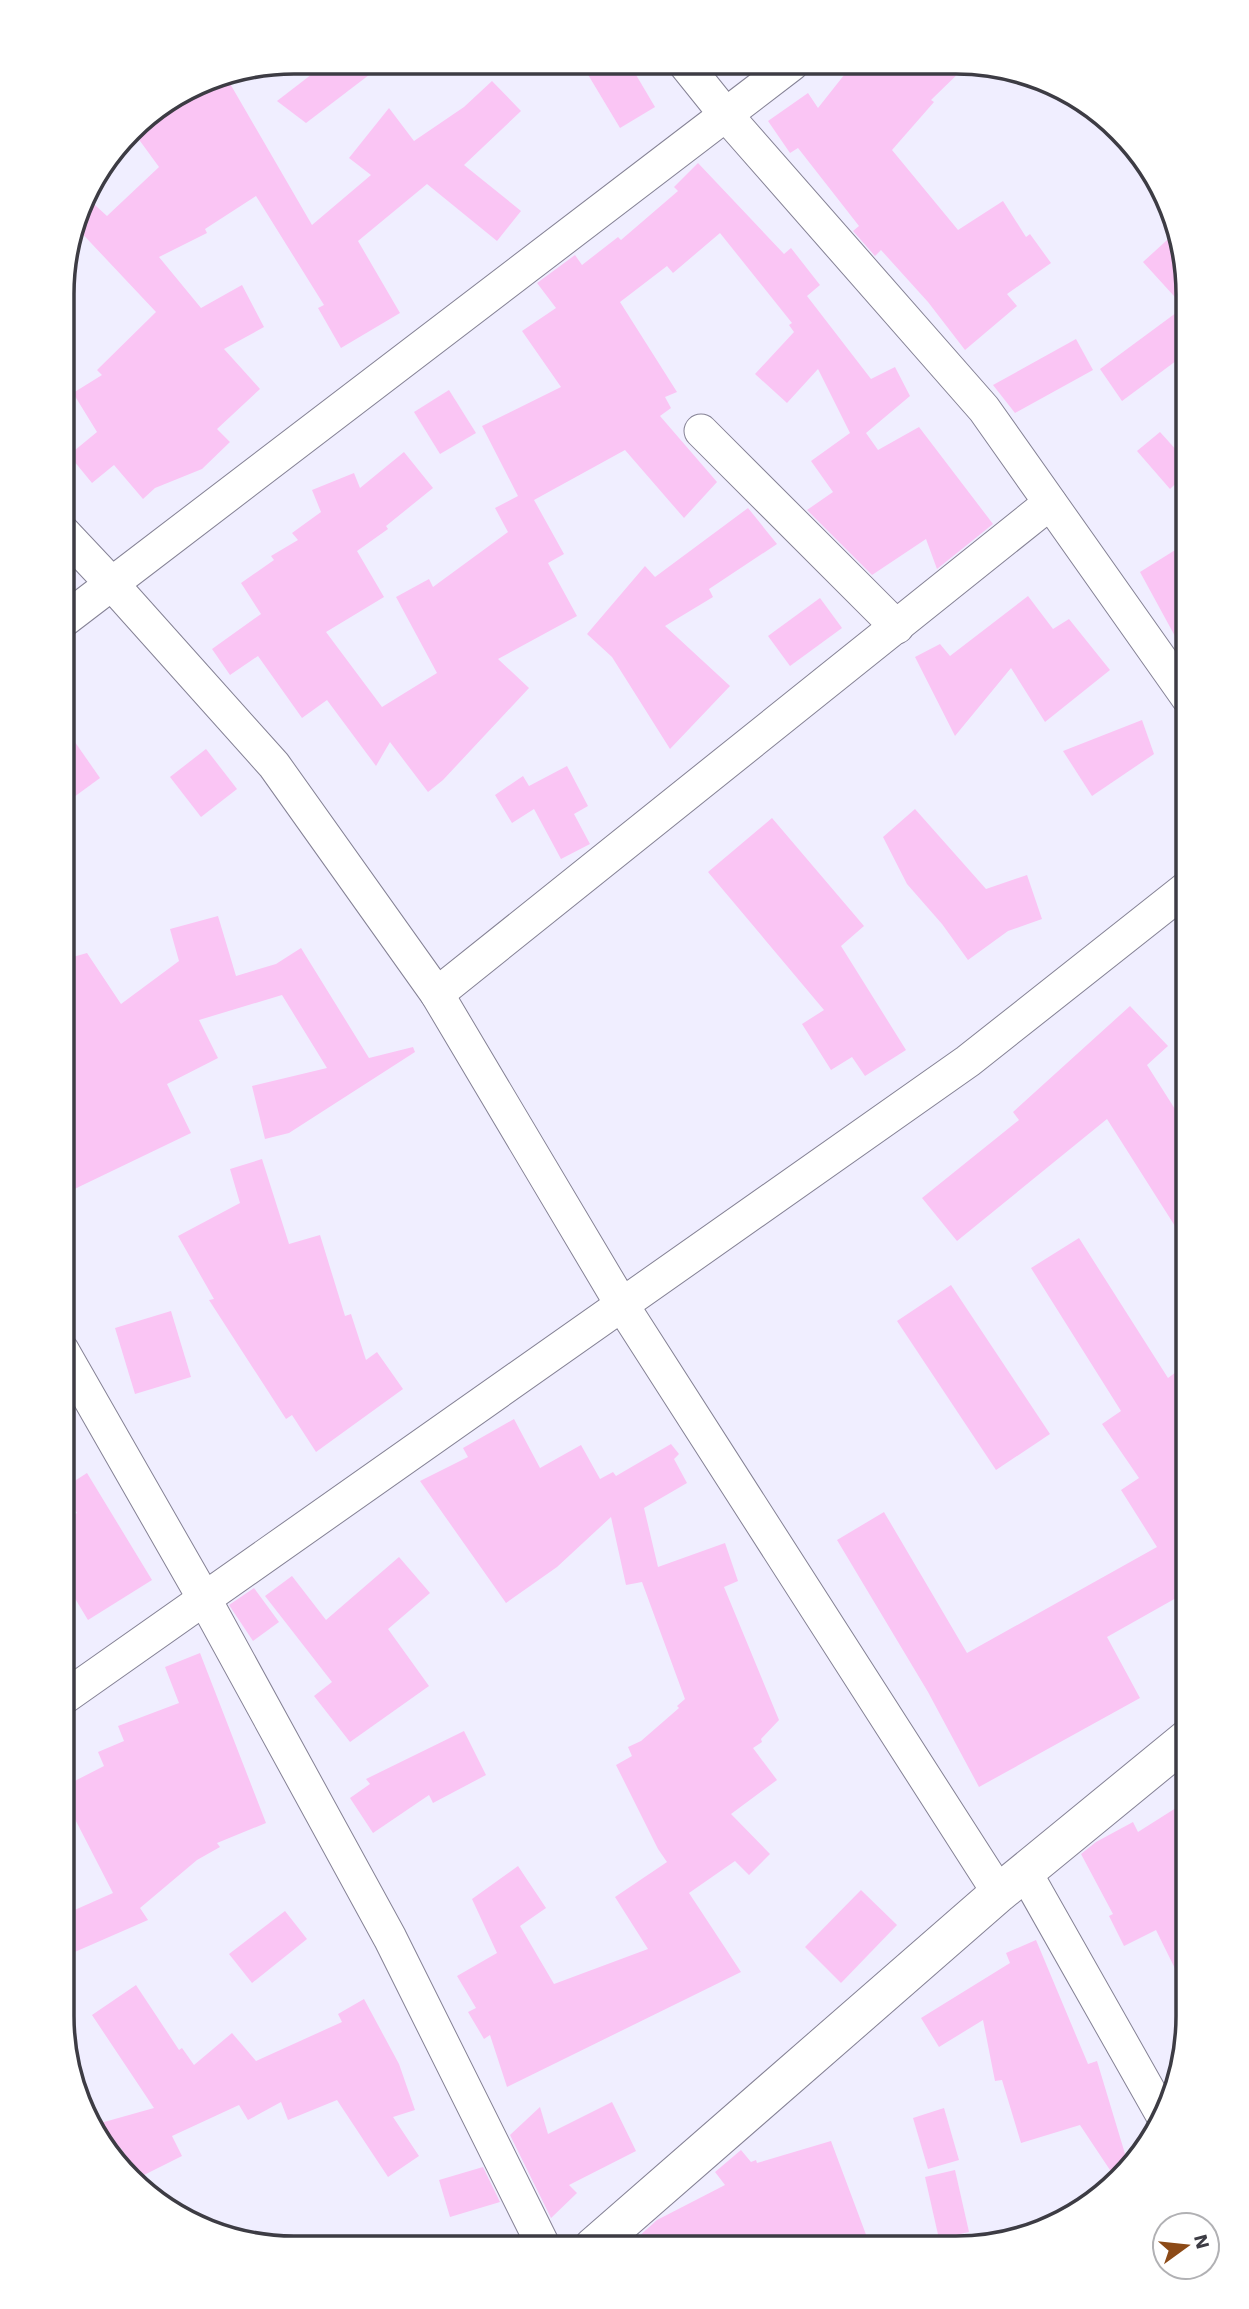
<svg xmlns="http://www.w3.org/2000/svg" width="1249" height="2309" font-family="'Work Sans',sans-serif">
<rect width="100%" height="100%" fill="#f0eeff"/>
<!-- building -->
<g fill="#fac5f4">
<path d="M 329,61 L 386,62 L 306,123 L 277,101 Z"/>
<path d="M 581,63 L 629,63 L 655,107 L 620,128 Z"/>
<path d="M 852,65 L 967,65 L 931,100 L 934,102 L 892,150 L 958,230 L 1003,201 L 1026,237 L 1030,234 L 1051,263 L 1007,294 L 1017,306 L 965,350 L 928,302 L 881,250 L 875,256 L 853,231 L 859,226 L 798,148 L 790,153 L 768,121 L 808,93 L 818,108 Z"/>
<path d="M 225,75 L 312,225 L 371,175 L 349,158 L 389,108 L 414,141 L 464,107 L 492,81 L 521,111 L 464,165 L 521,211 L 497,241 L 427,184 L 358,241 L 400,313 L 341,348 L 318,308 L 324,305 L 256,196 L 205,229 L 207,233 L 159,257 L 201,308 L 242,285 L 264,327 L 224,349 L 260,389 L 217,429 L 230,442 L 202,469 L 155,488 L 143,499 L 114,465 L 92,483 L 69,455 L 97,432 L 73,393 L 102,375 L 97,370 L 156,312 L 75,226 L 84,195 L 107,216 L 159,167 L 132,130 L 140,119 L 205,79 Z"/>
<path d="M 698,163 L 784,254 L 791,248 L 820,285 L 807,296 L 871,379 L 895,367 L 910,396 L 866,433 L 878,450 L 919,427 L 993,524 L 937,569 L 926,539 L 872,575 L 807,510 L 833,492 L 811,461 L 850,433 L 818,369 L 787,403 L 755,374 L 794,332 L 789,325 L 792,323 L 720,233 L 673,273 L 667,266 L 620,302 L 677,392 L 665,397 L 671,408 L 660,416 L 717,482 L 684,518 L 625,450 L 534,500 L 564,554 L 548,563 L 577,616 L 498,659 L 529,688 L 443,780 L 428,792 L 390,742 L 376,766 L 327,700 L 302,718 L 258,656 L 230,675 L 212,649 L 261,614 L 241,583 L 274,560 L 271,556 L 298,540 L 292,533 L 321,512 L 312,490 L 354,473 L 360,488 L 404,452 L 433,488 L 386,526 L 388,529 L 357,551 L 384,597 L 326,632 L 382,707 L 437,673 L 396,597 L 429,579 L 433,587 L 508,532 L 495,508 L 518,496 L 482,426 L 561,387 L 522,331 L 556,308 L 537,283 L 575,255 L 582,265 L 618,237 L 621,240 L 678,191 L 674,187 Z"/>
<path d="M 1177,231 L 1188,294 L 1188,352 L 1122,401 L 1100,369 L 1184,307 L 1143,262 Z"/>
<path d="M 1076,339 L 1093,370 L 1015,413 L 993,385 Z"/>
<path d="M 449,390 L 476,433 L 440,454 L 414,412 Z"/>
<path d="M 1160,432 L 1188,463 L 1188,472 L 1170,489 L 1137,451 Z"/>
<path d="M 748,508 L 777,544 L 709,589 L 713,597 L 665,626 L 730,686 L 670,749 L 612,657 L 587,634 L 645,566 L 655,577 Z"/>
<path d="M 1188,542 L 1188,660 L 1140,572 Z"/>
<path d="M 1028,596 L 1053,629 L 1069,619 L 1110,670 L 1045,722 L 1011,668 L 955,736 L 915,657 L 940,644 L 950,656 Z"/>
<path d="M 820,598 L 842,628 L 790,666 L 768,636 Z"/>
<path d="M 1142,720 L 1154,754 L 1092,796 L 1063,751 Z"/>
<path d="M 63,725 L 100,778 L 63,805 Z"/>
<path d="M 206,749 L 237,789 L 201,817 L 170,777 Z"/>
<path d="M 567,766 L 588,806 L 574,814 L 590,844 L 561,859 L 534,809 L 512,823 L 495,795 L 523,776 L 529,786 Z"/>
<path d="M 915,809 L 986,889 L 1027,875 L 1042,919 L 1008,931 L 968,960 L 942,924 L 907,884 L 883,837 Z"/>
<path d="M 772,818 L 864,926 L 841,946 L 906,1050 L 865,1076 L 852,1057 L 831,1070 L 802,1024 L 824,1010 L 708,872 Z"/>
<path d="M 218,916 L 236,976 L 276,964 L 301,948 L 369,1058 L 413,1047 L 415,1052 L 289,1133 L 265,1139 L 252,1086 L 327,1068 L 282,995 L 199,1020 L 218,1058 L 167,1084 L 191,1133 L 62,1195 L 62,960 L 87,953 L 121,1004 L 179,961 L 170,929 Z"/>
<path d="M 1130,1006 L 1168,1046 L 1147,1065 L 1187,1128 L 1187,1245 L 1107,1119 L 957,1241 L 922,1198 L 1019,1120 L 1013,1112 Z"/>
<path d="M 262,1159 L 289,1244 L 320,1235 L 345,1316 L 351,1314 L 366,1360 L 377,1352 L 403,1389 L 316,1452 L 292,1415 L 286,1419 L 209,1300 L 214,1299 L 178,1236 L 240,1203 L 230,1169 Z"/>
<path d="M 1079,1238 L 1168,1378 L 1187,1364 L 1187,1597 L 1185,1593 L 1107,1637 L 1140,1698 L 979,1787 L 928,1692 L 837,1540 L 884,1512 L 967,1653 L 1157,1547 L 1121,1490 L 1139,1478 L 1102,1424 L 1121,1411 L 1031,1268 Z"/>
<path d="M 951,1285 L 1050,1434 L 996,1470 L 897,1321 Z"/>
<path d="M 171,1311 L 191,1377 L 135,1394 L 115,1328 Z"/>
<path d="M 514,1419 L 540,1468 L 581,1445 L 600,1479 L 613,1472 L 616,1476 L 671,1444 L 679,1454 L 674,1459 L 687,1483 L 644,1508 L 658,1567 L 725,1543 L 738,1581 L 724,1587 L 779,1720 L 761,1739 L 762,1742 L 753,1748 L 777,1780 L 731,1814 L 770,1854 L 749,1875 L 735,1861 L 689,1893 L 741,1972 L 507,2087 L 490,2035 L 484,2039 L 468,2012 L 476,2008 L 457,1976 L 497,1953 L 472,1899 L 518,1866 L 546,1908 L 520,1926 L 554,1984 L 648,1949 L 615,1897 L 667,1862 L 658,1849 L 616,1765 L 632,1756 L 628,1747 L 641,1741 L 679,1708 L 677,1706 L 685,1699 L 642,1582 L 626,1585 L 611,1517 L 557,1567 L 506,1603 L 420,1481 L 468,1457 L 463,1448 Z"/>
<path d="M 87,1473 L 152,1580 L 88,1620 L 62,1577 L 62,1521 L 77,1513 L 62,1489 Z"/>
<path d="M 399,1557 L 430,1593 L 388,1629 L 429,1686 L 350,1742 L 314,1696 L 332,1682 L 265,1596 L 292,1576 L 326,1620 Z"/>
<path d="M 254,1588 L 279,1622 L 253,1641 L 229,1605 Z"/>
<path d="M 200,1653 L 266,1823 L 217,1843 L 220,1847 L 197,1860 L 140,1908 L 148,1920 L 61,1958 L 61,1916 L 113,1893 L 61,1792 L 61,1788 L 104,1766 L 98,1752 L 124,1741 L 118,1726 L 179,1703 L 165,1667 Z"/>
<path d="M 464,1731 L 486,1775 L 433,1803 L 429,1795 L 373,1833 L 350,1798 L 370,1784 L 366,1779 Z"/>
<path d="M 1187,1801 L 1187,1993 L 1156,1930 L 1124,1946 L 1109,1916 L 1113,1914 L 1081,1854 L 1096,1842 L 1133,1822 L 1138,1832 Z"/>
<path d="M 861,1890 L 897,1925 L 841,1983 L 805,1947 Z"/>
<path d="M 285,1911 L 307,1939 L 252,1983 L 229,1954 Z"/>
<path d="M 1036,1940 L 1088,2064 L 1097,2061 L 1129,2167 L 1116,2179 L 1080,2125 L 1021,2143 L 1002,2080 L 995,2081 L 983,2020 L 939,2047 L 921,2018 L 1010,1963 L 1006,1953 Z"/>
<path d="M 136,1985 L 179,2050 L 182,2048 L 194,2065 L 232,2033 L 256,2061 L 342,2022 L 338,2014 L 364,1999 L 399,2064 L 415,2110 L 393,2117 L 419,2156 L 388,2177 L 337,2100 L 288,2120 L 281,2102 L 248,2120 L 239,2105 L 172,2136 L 182,2156 L 136,2179 L 121,2148 L 114,2150 L 97,2124 L 154,2108 L 92,2015 Z"/>
<path d="M 612,2102 L 636,2151 L 569,2185 L 577,2193 L 551,2218 L 510,2135 L 540,2107 L 548,2134 Z"/>
<path d="M 944,2108 L 959,2160 L 928,2169 L 913,2118 Z"/>
<path d="M 831,2141 L 871,2248 L 627,2247 L 657,2220 L 725,2185 L 715,2172 L 741,2150 L 751,2162 L 756,2160 L 757,2163 Z"/>
<path d="M 483,2167 L 500,2202 L 450,2217 L 439,2180 Z"/>
<path d="M 955,2170 L 969,2232 L 939,2239 L 925,2177 Z"/>
</g>
<g fill="none" stroke-linecap="round" stroke-linejoin="round">
<!-- minor casing -->
<g stroke="#858295" stroke-width="35">
<g id="minor">
<path d="M 685,64 L 726,115 L 984,409 L 1188,698"/>
<path d="M 701,431 L 897,627"/>
<path d="M 63,532 L 112,584 L 274,765 L 437,994 L 622,1305 L 999,1893"/>
<path d="M 63,621 L 792,64"/>
<path d="M 437,994 L 1050,503"/>
<path d="M 62,1350 L 205,1600 L 390,1938 L 544,2247"/>
<path d="M 62,1699 L 968,1061 L 1188,887"/>
<path d="M 1025,1872 L 1163,2116"/>
</g>
</g>
<!-- tertiary casing -->
<g stroke="#858295" stroke-width="40">
<path id="tertiary" d="M 593,2247 L 999,1893 L 1187,1739"/>
</g>
<!-- minor -->
<use href="#minor" stroke="#fff" stroke-width="33"/>
<!-- tertiary -->
<use href="#tertiary" stroke="#fff" stroke-width="38"/>
</g>
<!-- crop -->
<path d="M0 0H1249V2309H0ZM294 74H956A220 220 0 0 1 1176 294V2016A220 220 0 0 1 956 2236H294A220 220 0 0 1 74 2016V294A220 220 0 0 1 294 74Z" fill="#fff" fill-rule="evenodd"/>
<path fill="none" stroke="#3d3c44" stroke-width="3.5" d="M294 74H956A220 220 0 0 1 1176 294V2016A220 220 0 0 1 956 2236H294A220 220 0 0 1 74 2016V294A220 220 0 0 1 294 74Z"/>
<!-- north arrow -->
<g transform="translate(1186 2246) rotate(75)"><circle r="33" fill="#ffffff" stroke="#b1b1b4" stroke-width="2"/>
<path d="M0-5L12 26L0 18L-12 26Z" fill="#8c4a17"/>
<text y="-10" font-size="19" font-weight="bold" text-anchor="middle" fill="#3d3c44">N</text>
</g>
</svg>
